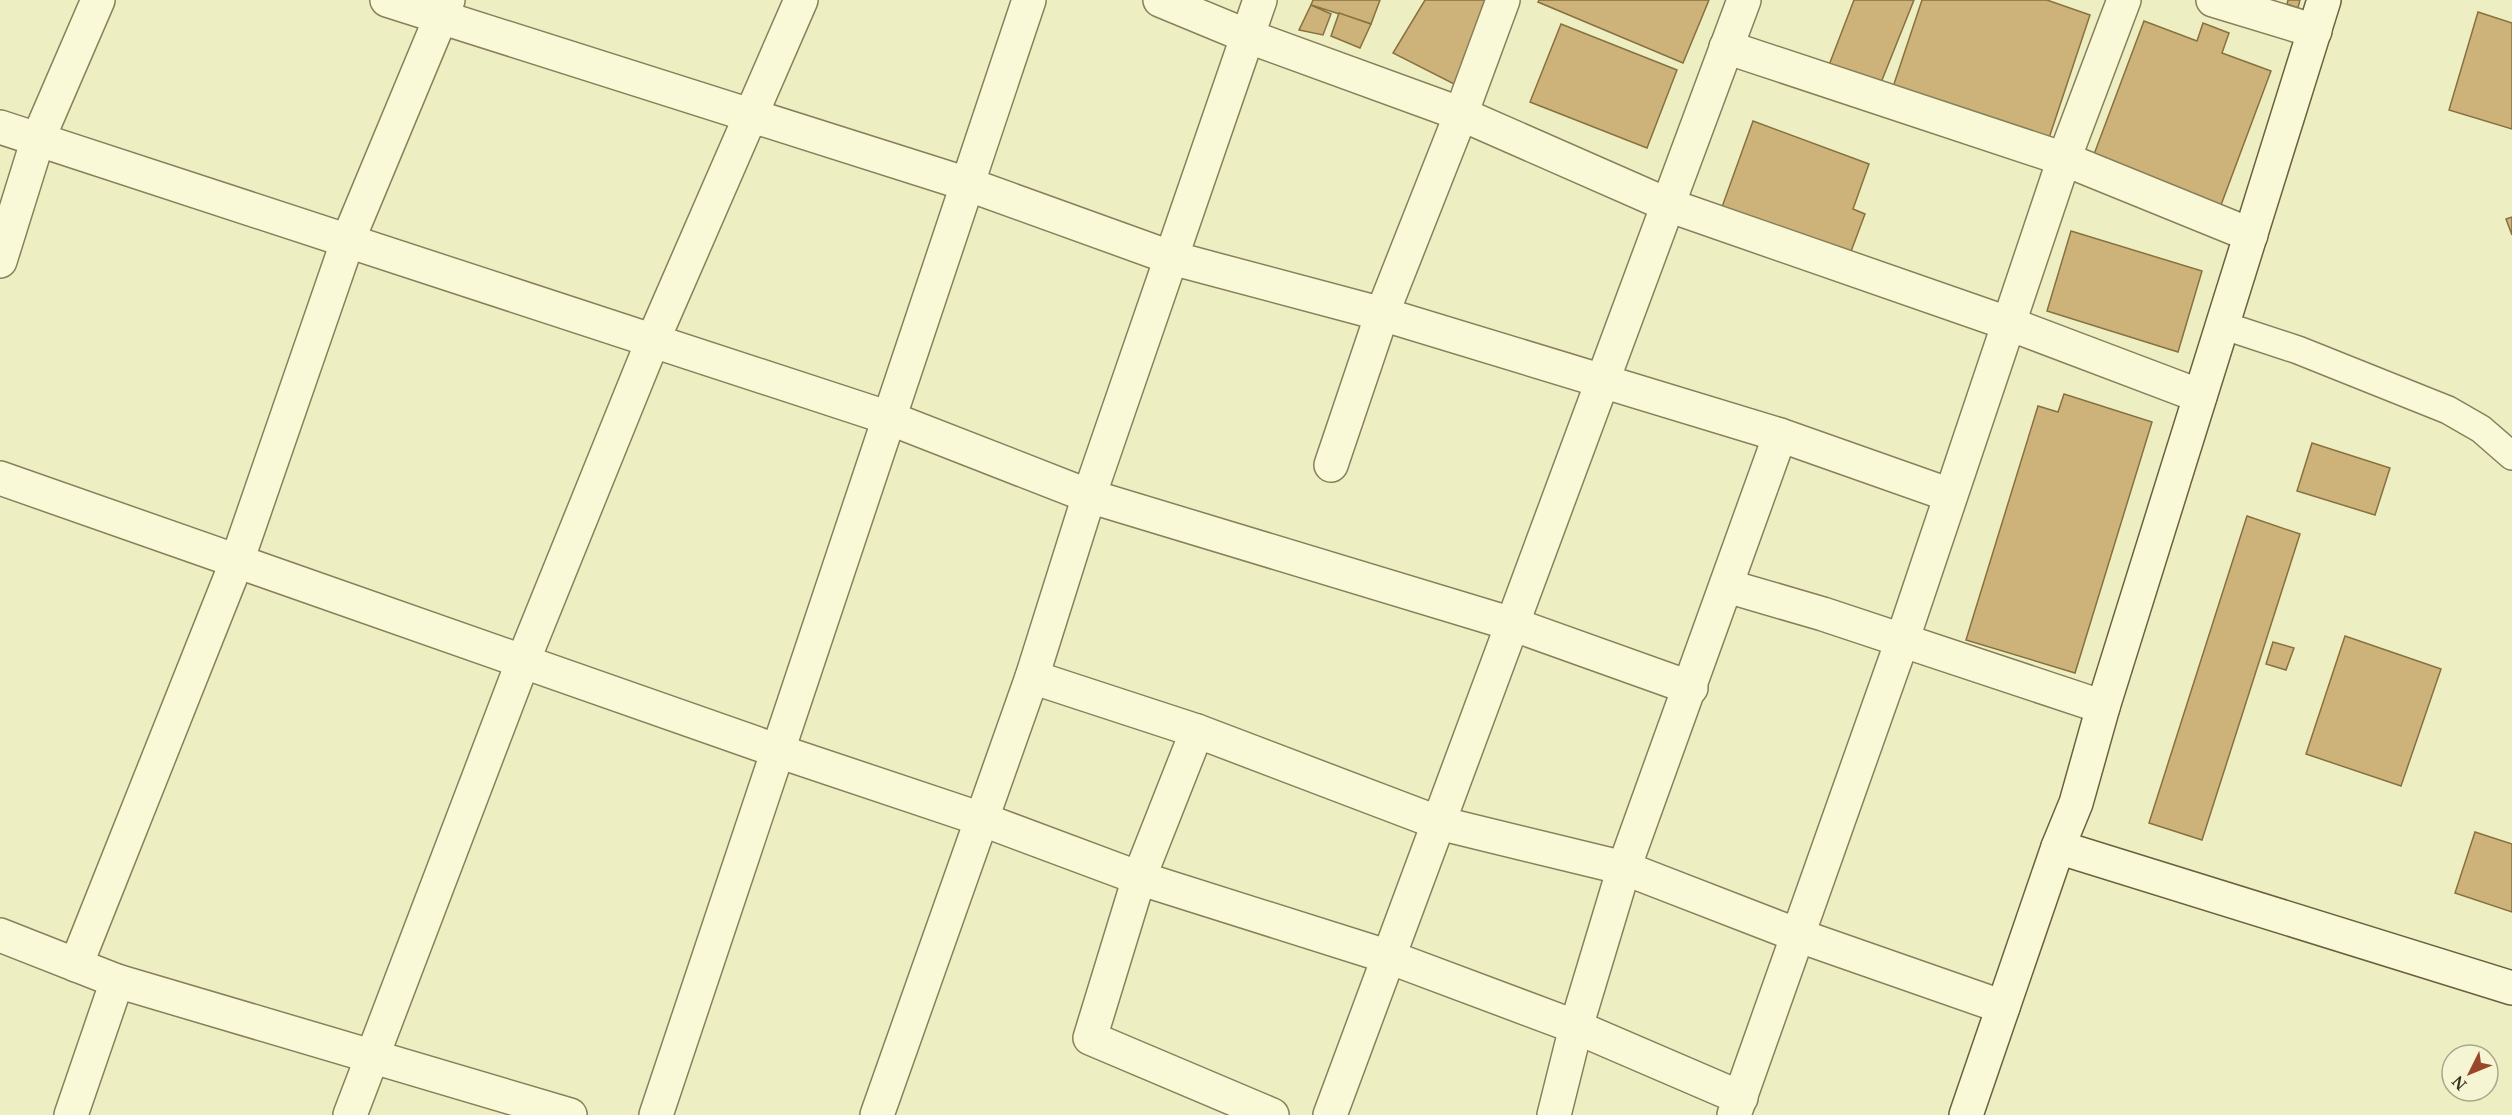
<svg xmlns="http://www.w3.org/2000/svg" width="2512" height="1115" font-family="'Noto Serif',serif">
<rect width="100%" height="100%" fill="#eeeec3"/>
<!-- building -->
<g fill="#cdb379" stroke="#887140" stroke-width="1.5">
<path d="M 1313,0 L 1380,0 L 1371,24 L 1311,5 Z"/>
<path d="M 1425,0 L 1489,0 L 1456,85 L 1393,53 Z"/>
<path d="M 1539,0 L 1709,0 L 1683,63 L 1538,2 Z"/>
<path d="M 1854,0 L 1914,0 L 1880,85 L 1829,65 Z"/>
<path d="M 1922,0 L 2047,0 L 2090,15 L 2048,141 L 1893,87 Z"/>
<path d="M 2288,0 L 2300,0 L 2298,8 L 2287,4 Z"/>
<path d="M 1311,5 L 1331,14 L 1323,35 L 1299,30 Z"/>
<path d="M 2478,12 L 2512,23 L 2512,129 L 2449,110 Z"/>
<path d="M 1339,13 L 1371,24 L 1360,48 L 1331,36 Z"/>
<path d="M 2144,21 L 2197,41 L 2203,23 L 2229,33 L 2222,53 L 2271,71 L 2221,205 L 2093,157 Z"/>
<path d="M 1561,24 L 1677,70 L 1647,148 L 1530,102 Z"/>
<path d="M 1753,121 L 1869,164 L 1853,209 L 1865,214 L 1850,254 L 1722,207 Z"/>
<path d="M 2512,217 L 2512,235 L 2506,219 Z"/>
<path d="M 2071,231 L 2202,271 L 2178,352 L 2047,311 Z"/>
<path d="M 2064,394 L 2152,422 L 2075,673 L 1966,640 L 2038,406 L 2058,412 Z"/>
<path d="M 2312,443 L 2390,468 L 2375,515 L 2297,491 Z"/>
<path d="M 2247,516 L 2300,534 L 2202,840 L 2149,823 Z"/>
<path d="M 2345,636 L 2441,669 L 2401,786 L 2306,754 Z"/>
<path d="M 2273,642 L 2294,648 L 2286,670 L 2266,664 Z"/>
<path d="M 2475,832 L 2512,844 L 2512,912 L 2455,893 Z"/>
</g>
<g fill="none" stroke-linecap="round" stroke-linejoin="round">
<!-- lane casing -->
<g stroke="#89805a" stroke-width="30">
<path id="lane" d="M 2222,325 L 2298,350 L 2448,410 L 2481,429 L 2512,456"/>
</g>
<!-- street casing -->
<g stroke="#89805a" stroke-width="36">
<g id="street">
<path d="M 387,0 L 967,184 L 1172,258 L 1382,314 L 1780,435 L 1950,495"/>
<path d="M 1160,0 L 1247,36 L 1461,114 L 1668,205 L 2007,323 L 2200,396"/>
<path d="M 2213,0 L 2315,31"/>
<path d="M 1726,47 L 2064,159 L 2251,235"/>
<path d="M 0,127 L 889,418 L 1089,496 L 1512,624 L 1691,688"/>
<path d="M 0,261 L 38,139 L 98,0"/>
<path d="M 1331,465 L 1382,314 L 1461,114 L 1503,0"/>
<path d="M 0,478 L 778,751 L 981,819 L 1139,878 L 1389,957 L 1576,1027 L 1741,1098"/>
<path d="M 1727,586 L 1823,614 L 2103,707"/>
<path d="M 1032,677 L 1197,731"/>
<path d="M 0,935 L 117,981 L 570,1115"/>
<path d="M 76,965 L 237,561 L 348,240 L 448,0"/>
<path d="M 71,1115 L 117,981"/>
<path d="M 350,1115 L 523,661 L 653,340 L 801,0"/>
<path d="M 656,1115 L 1029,0"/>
<path d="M 877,1115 L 1032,677 L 1089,496 L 1260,0"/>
<path d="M 1272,1115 L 1090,1038 L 1139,878 L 1197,731 L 1439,823 L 1624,868 L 1797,935 L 2003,1007"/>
<path d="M 1330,1115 L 1744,0"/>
<path d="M 1554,1115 L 1576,1027 L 1624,868 L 1780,435"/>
<path d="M 1734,1115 L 1902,641 L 2064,159 L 2124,0"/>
</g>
</g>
<!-- secondary casing -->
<g stroke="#6b613d" stroke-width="36">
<g id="secondary">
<path d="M 2058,847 L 2512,988"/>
<path d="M 1966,1115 L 2058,847 L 2076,803 L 2103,707 L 2324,0"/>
</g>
</g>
<!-- lane -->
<use href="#lane" stroke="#f9f8d7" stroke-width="27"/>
<!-- street -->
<use href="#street" stroke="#f9f8d7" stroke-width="33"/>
<!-- secondary -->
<use href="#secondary" stroke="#f9f8d7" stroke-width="33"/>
</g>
<!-- north arrow -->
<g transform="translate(2470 1073) rotate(227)"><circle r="28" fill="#f6f5d3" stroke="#aaa78b" stroke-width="1.5"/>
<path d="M0-4.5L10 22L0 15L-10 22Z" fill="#994729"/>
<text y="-9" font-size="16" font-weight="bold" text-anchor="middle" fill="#39321e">N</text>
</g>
</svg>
